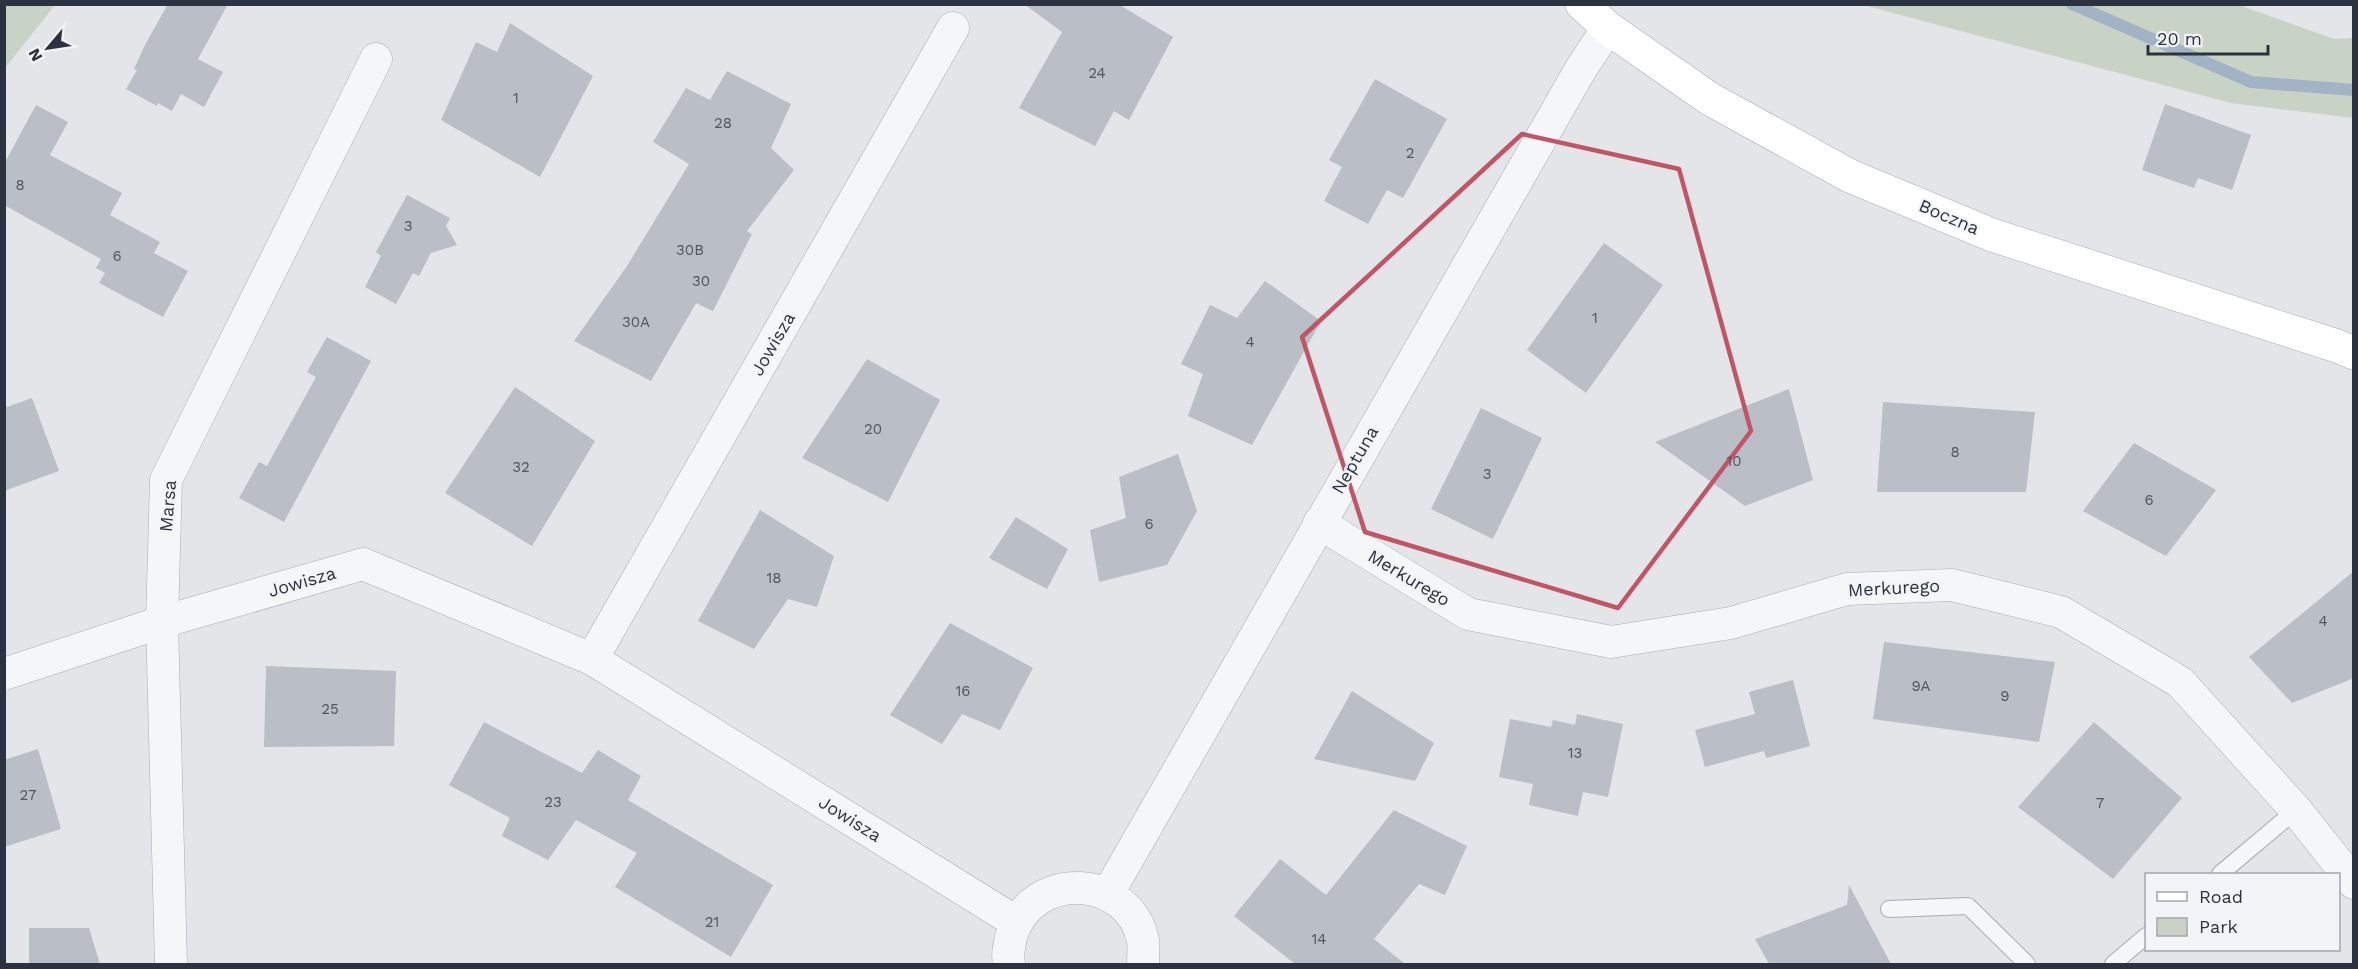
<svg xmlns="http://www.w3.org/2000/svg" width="2358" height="969" font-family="'Work Sans',sans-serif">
<rect width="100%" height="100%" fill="#e3e5e9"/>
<!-- green -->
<g fill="#c8d2c5">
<path d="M 5,4 L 55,5 L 5,68 L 4,5 Z"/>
<path d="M 1863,5 L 2239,5 L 2334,39 L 2353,38 L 2353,118 L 2231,103 Z"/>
</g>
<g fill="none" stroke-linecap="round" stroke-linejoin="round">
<!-- stream -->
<path stroke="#a1b3c5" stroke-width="12" d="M 2072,4 L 2251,82 L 2354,90"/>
</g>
<!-- building -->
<g fill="#babec6">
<path d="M 168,4 L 228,4 L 198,59 L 223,72 L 204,107 L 181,94 L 172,111 L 158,103 L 157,106 L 126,89 L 137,70 L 134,69 L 145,45 Z"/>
<path d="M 1024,4 L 1118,4 L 1173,37 L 1129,120 L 1114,111 L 1095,146 L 1019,108 L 1062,32 Z"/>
<path d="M 510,23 L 593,76 L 540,177 L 441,120 L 476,42 L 497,52 Z"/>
<path d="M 727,71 L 791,104 L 771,148 L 794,170 L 747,231 L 752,234 L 713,311 L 696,303 L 651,381 L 574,341 L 627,266 L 689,164 L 653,142 L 686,88 L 710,100 Z"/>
<path d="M 1375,79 L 1447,119 L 1403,198 L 1387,190 L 1368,224 L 1324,201 L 1342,167 L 1329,160 Z"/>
<path d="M 2165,104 L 2251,135 L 2232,190 L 2198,178 L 2194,188 L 2142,170 Z"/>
<path d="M 36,105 L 68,122 L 50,155 L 122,193 L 110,215 L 160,242 L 154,253 L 188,271 L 163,317 L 99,283 L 105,273 L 96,268 L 101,259 L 4,205 L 4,164 Z"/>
<path d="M 407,195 L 450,218 L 446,226 L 457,245 L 431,253 L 419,276 L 413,273 L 396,304 L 365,287 L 381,256 L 376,252 Z"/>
<path d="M 1604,243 L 1663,285 L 1586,393 L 1527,350 Z"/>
<path d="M 1265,281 L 1321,321 L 1252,445 L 1188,416 L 1203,374 L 1181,364 L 1210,305 L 1237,318 Z"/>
<path d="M 327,337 L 371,361 L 284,522 L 239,498 L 259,462 L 267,466 L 316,377 L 307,372 Z"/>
<path d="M 867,359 L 940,400 L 888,502 L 802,458 Z"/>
<path d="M 515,387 L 595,441 L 532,546 L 445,493 Z"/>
<path d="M 1789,389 L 1813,480 L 1745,506 L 1655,442 Z"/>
<path d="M 32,398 L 59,471 L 4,491 L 4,408 Z"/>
<path d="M 1883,402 L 2035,412 L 2026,492 L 1877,492 Z"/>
<path d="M 1481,408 L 1542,438 L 1493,539 L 1431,509 Z"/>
<path d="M 2134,443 L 2216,490 L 2166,556 L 2083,511 Z"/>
<path d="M 1178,454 L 1197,511 L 1167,565 L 1099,582 L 1090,530 L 1126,518 L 1119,477 Z"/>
<path d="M 760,510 L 834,556 L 817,607 L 788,599 L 754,649 L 698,621 Z"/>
<path d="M 1016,517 L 1068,549 L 1047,589 L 989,558 Z"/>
<path d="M 2354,571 L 2354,678 L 2292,703 L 2249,657 Z"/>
<path d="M 950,623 L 1033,668 L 1000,730 L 962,714 L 942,744 L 890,715 Z"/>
<path d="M 1884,642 L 2055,662 L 2039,742 L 1873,719 Z"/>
<path d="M 266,666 L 396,671 L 394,746 L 264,747 Z"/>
<path d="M 1793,680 L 1810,746 L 1766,758 L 1764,751 L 1705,767 L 1695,730 L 1755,714 L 1749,692 Z"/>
<path d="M 1352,691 L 1434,743 L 1415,781 L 1314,759 Z"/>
<path d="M 1577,714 L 1623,724 L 1608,797 L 1583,792 L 1578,816 L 1529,805 L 1533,784 L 1499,777 L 1510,719 L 1551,727 L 1553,720 L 1575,725 Z"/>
<path d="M 484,722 L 582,773 L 598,750 L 641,776 L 628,800 L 773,885 L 731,957 L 615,887 L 637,853 L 576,820 L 548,860 L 502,836 L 510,818 L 449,785 Z"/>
<path d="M 2094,722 L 2182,798 L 2113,879 L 2018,807 Z"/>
<path d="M 38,749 L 61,829 L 4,847 L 4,760 Z"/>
<path d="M 1394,810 L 1467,846 L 1445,895 L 1419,884 L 1374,939 L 1405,964 L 1295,964 L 1234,916 L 1280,859 L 1326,895 Z"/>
<path d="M 1849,885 L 1891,964 L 1769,964 L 1755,939 L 1847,905 Z"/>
<path d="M 29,928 L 89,928 L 100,964 L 29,964 Z"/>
</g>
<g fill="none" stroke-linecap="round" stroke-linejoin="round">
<!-- lane casing -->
<g stroke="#a8acb3" stroke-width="18">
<g id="lane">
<path d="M 2220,874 L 2296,810"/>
<path d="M 1889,909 L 1968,906 L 2027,964"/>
<path d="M 2113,964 L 2146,936"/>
</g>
</g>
<!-- street casing -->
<g stroke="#a8acb3" stroke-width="33">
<g id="street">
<path d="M 1319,523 L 1468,614 L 1611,642 L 1731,623 L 1847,589 L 1952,585 L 2061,612 L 2180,682 L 2296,810 L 2354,883"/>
<path d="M 592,659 L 953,28"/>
<path d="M 4,674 L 162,622 L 363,564 L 592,659 L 1016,922"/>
<path d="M 1107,895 L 1582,67 L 1608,28"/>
<path d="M 171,964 L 162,622 L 166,480 L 376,59"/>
<path d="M 1009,964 C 1007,954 1009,948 1011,937 C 1031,868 1130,874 1143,941 C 1144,948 1143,957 1143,964"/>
</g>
</g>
<!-- secondary casing -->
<g stroke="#a8acb3" stroke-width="34">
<path id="secondary" d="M 1582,4 L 1608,28 L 1710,99 L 1850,176 L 1992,235 L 2337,346 L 2354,353"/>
</g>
<!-- lane -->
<use href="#lane" stroke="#f5f6f8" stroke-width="16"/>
<!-- street -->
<use href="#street" stroke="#f5f6f8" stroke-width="32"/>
<!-- secondary -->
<use href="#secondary" stroke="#fff" stroke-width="33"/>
</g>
<!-- marked area -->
<path fill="none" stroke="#c15565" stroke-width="4.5" stroke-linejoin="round" d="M 1522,134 L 1679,169 L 1751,431 L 1618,608 L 1365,532 L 1302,337 Z"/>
<g text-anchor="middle" stroke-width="4.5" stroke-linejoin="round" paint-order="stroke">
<!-- number labels -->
<g font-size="15" fill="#505662">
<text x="1097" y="78">24</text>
<text x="516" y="103">1</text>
<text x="723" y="128">28</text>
<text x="1410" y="158">2</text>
<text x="20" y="190">8</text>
<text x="408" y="231">3</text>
<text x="690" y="255">30B</text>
<text x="117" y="261">6</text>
<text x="701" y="286">30</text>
<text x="1595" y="323">1</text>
<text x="636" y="327">30A</text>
<text x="1250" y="347">4</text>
<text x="873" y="434">20</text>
<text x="1955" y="457">8</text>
<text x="1734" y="466">10</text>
<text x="521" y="472">32</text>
<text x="1487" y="479">3</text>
<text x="2149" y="505">6</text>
<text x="1149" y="529">6</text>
<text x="774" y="583">18</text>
<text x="2323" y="626">4</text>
<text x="1921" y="691">9A</text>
<text x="963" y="696">16</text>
<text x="2005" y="701">9</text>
<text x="330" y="714">25</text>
<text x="1575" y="758">13</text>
<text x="28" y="800">27</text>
<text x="553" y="807">23</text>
<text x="2100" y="808">7</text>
<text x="712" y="927">21</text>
<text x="1319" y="944">14</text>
</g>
<!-- street labels -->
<g font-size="18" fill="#2c3340" stroke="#f2f4f7">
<text transform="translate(1949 217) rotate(23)" y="6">Boczna</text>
<text transform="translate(773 344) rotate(-60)" y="6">Jowisza</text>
<text transform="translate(1355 460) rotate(-60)" y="6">Neptuna</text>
<text transform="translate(168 506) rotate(-85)" y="6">Marsa</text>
<text transform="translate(1409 578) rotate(31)" y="6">Merkurego</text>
<text transform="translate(302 582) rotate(-16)" y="6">Jowisza</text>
<text transform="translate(1894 588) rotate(-3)" y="6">Merkurego</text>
<text transform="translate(850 819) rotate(32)" y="6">Jowisza</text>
</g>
</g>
<!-- border -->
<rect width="2358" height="969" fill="none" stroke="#2c3340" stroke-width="12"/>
<!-- legend -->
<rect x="2145" y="873" width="195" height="78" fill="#f2f4f7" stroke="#a3a7ae" stroke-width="1.5"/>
<rect x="2157" y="892" width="30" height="9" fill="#ffffff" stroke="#a3a7ae" stroke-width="1.5"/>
<text x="2199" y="903" font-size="18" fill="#2c3340">Road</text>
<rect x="2157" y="918" width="30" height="18" fill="#c8d2c5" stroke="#a3a7ae" stroke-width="1.5"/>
<text x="2199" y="933" font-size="18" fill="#2c3340">Park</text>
<!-- north arrow -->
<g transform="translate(48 48) rotate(241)" stroke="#f2f4f7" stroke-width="4.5" paint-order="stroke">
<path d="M0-4.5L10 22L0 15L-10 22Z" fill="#2c3340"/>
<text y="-9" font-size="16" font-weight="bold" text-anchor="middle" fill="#2c3340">N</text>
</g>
<!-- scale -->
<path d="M2148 45v9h120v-9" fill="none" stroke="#2c3340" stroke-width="3"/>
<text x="2157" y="45" font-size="18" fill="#2c3340" stroke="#f2f4f7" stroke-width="4.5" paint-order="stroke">20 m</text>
</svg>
